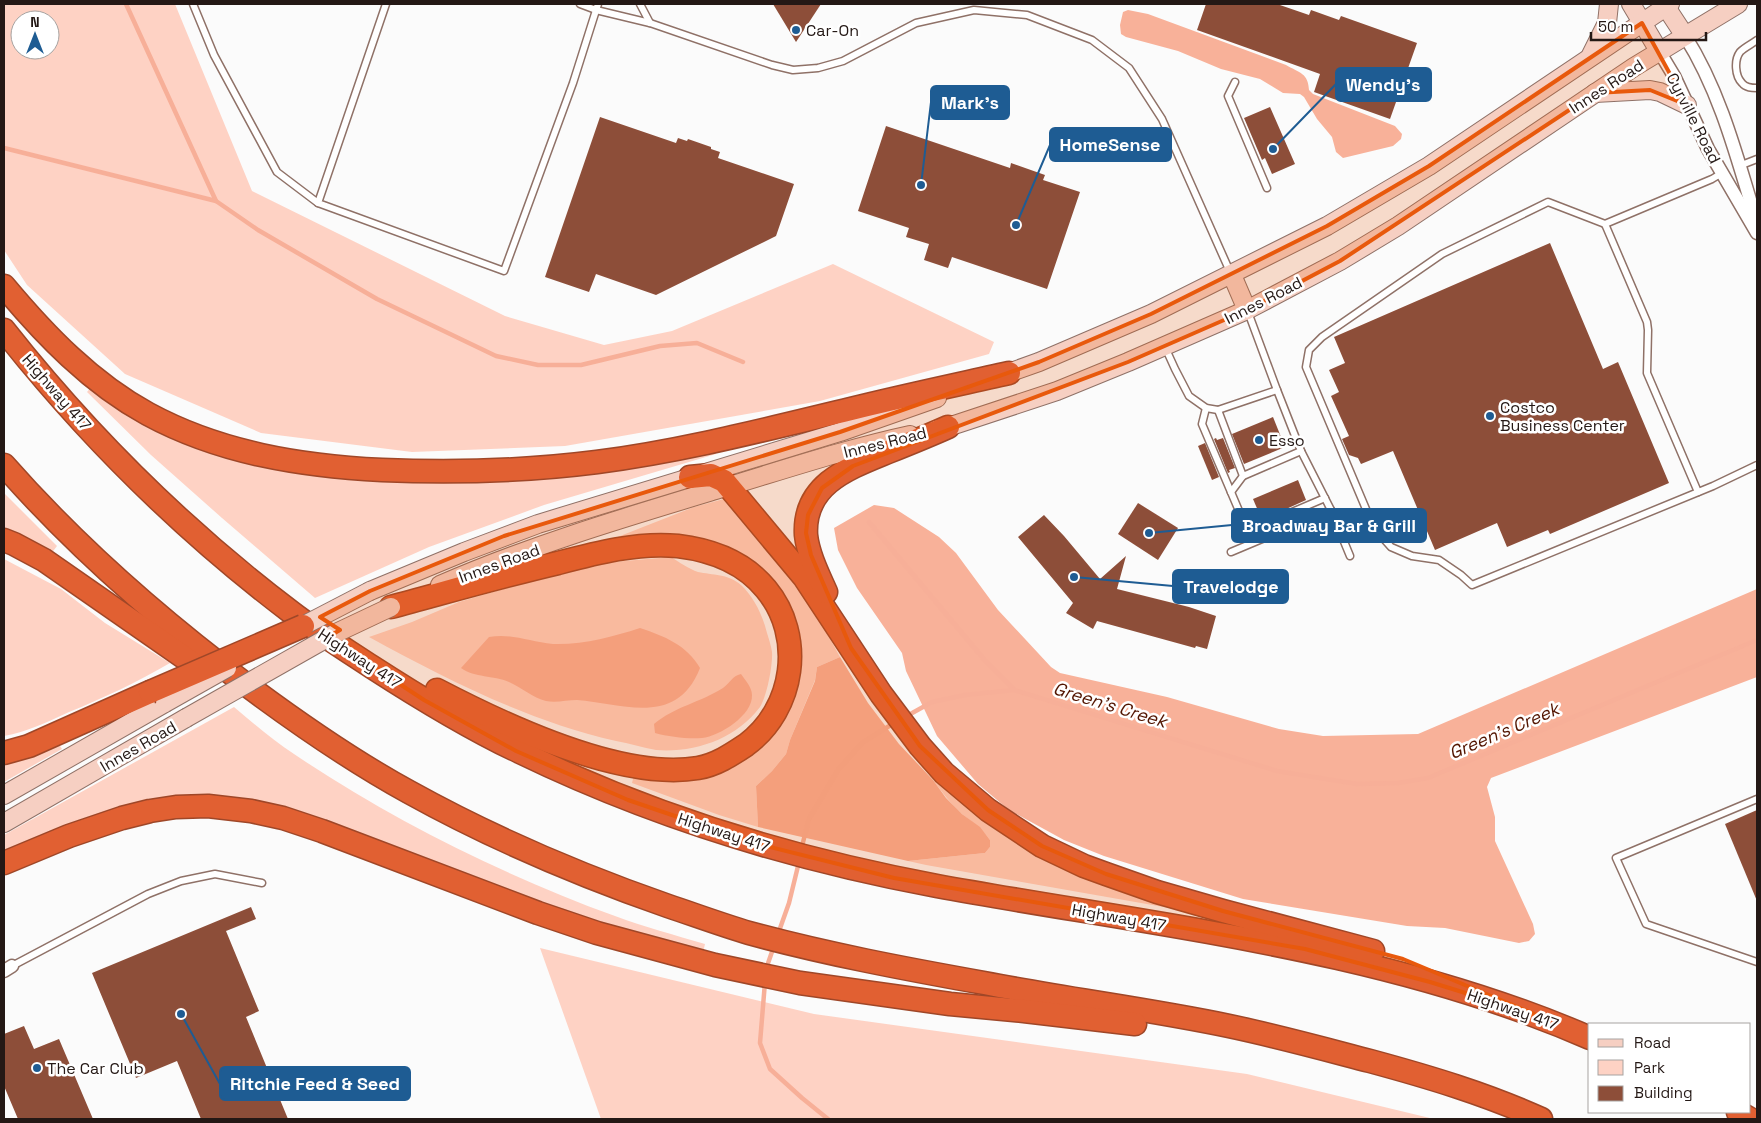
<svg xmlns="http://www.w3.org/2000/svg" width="1761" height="1123" font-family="'Space Grotesk',sans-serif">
<rect width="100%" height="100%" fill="#fbfbfb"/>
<!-- green -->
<g fill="#fed2c4" fill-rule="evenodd">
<path d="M 4,4 L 175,4 L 252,191 L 505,316 L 604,345 L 672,331 L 833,264 L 994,342 L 989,354 L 820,401 L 565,446 L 412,452 L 261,433 L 125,374 L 27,285 L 4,250 ZM 20,20 L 50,20 L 50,50 L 20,50 Z"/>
<path d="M 93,385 L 127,410 L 355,476 L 715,446 L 716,454 L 544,505 L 429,547 L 315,598 L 222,518 L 151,455 L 87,392 Z"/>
<path d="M 4,493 L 57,546 L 50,555 L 4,532 Z"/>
<path d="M 724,499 L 777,560 L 817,615 L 840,657 L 817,667 L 815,680 L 790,740 L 786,754 L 772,771 L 756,786 L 758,827 L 719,815 L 632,783 L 634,775 L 745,759 L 767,741 L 790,704 L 798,636 L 736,552 L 700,538 L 666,537 L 616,541 L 615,538 L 694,507 Z"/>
<path d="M 671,557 C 679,562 689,569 698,572 C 712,575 729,574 741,585 C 754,597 763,616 767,633 C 769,639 771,646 772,652 C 773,664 767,696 760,707 C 736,739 695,753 656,750 C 643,748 629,743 616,741 C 528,721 448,680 369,637 L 412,622 L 459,602 L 558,573 L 613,562 Z"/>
<path d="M 4,559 L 61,589 L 105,623 L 170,663 C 137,682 104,698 69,712 C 47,722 27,732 4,736 Z"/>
<path d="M 234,707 C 253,723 273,740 294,754 C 390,819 505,876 615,916 C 644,927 675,935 705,944 L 703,953 L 577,917 L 302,814 L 245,798 L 212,796 L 147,799 L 82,819 L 4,855 L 4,835 Z"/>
<path d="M 57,741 L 62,749 L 4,782 L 4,763 Z"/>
<path d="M 933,780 L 990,826 L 1037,856 L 1175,909 L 926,865 L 908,861 L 985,853 L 990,847 L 990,840 C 980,827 973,823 961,813 C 950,803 942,792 933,780 Z"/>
<path d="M 540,948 L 814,1014 L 1247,1074 L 1434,1119 L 601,1119 Z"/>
</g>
<!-- forest -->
<g fill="#f8b199">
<path d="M 1128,10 L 1148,14 L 1286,65 C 1300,73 1308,73 1309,90 L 1313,94 L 1395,126 L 1402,134 L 1401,139 L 1393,146 L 1343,158 L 1336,152 L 1332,137 L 1317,119 L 1304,97 L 1300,94 L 1283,93 L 1260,79 L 1221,69 L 1178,51 L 1126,37 L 1121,34 L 1120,25 L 1123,12 Z"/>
<path d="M 874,505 L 894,508 L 939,537 L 956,553 L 998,610 L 1051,667 L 1060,673 L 1167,697 L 1279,729 L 1323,736 L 1418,734 L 1757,589 L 1757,677 L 1491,778 L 1487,787 L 1495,817 L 1495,841 L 1533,924 L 1535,934 L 1529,941 L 1519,943 L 1445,928 L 1407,926 L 1243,899 L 1104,856 L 1064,840 L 1009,810 L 978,784 L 937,736 L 906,671 L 902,653 L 857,588 L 838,550 L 834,528 Z"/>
<path d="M 640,628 C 664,636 687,645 700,668 C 677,727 624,704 577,700 C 567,700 556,703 546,701 C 533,698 521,687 509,682 C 493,675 475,678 461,668 L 489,637 C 512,633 530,642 553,644 C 583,645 612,637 640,628 Z"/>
<path d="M 840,657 L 868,703 L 899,744 L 933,780 L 946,798 L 962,814 L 980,827 L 990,840 L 990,847 L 985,853 L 908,861 L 758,827 L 756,786 L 772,771 L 786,754 L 790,740 L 815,681 L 817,667 Z"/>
<path d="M 741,674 C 745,680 752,687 752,695 C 753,715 720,736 702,738 C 688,739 669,737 655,733 L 654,724 C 674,707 701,702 723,688 C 730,683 732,676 741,674 Z"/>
</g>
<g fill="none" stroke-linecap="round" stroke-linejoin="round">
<!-- stream -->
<g stroke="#f7af98" stroke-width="4.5">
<path d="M 126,4 L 216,201 L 258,230 L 377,299 L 496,356 L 538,365 L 581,365 L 660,346 L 697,343 L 743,362"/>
<path d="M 4,148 L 216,201"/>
<path d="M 869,522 L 982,657 L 1014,690"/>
<path d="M 905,717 L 932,702 L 965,695 L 1014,690 L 1277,771 L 1357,784 L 1398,783 L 1428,778 L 1757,640"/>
<path d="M 801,850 L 809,819 L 838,770 L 862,743 L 894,723"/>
<path d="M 778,934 L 789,903 L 799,862"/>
<path d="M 766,969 L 774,946"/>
<path d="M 765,982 L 760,1043 L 770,1069 L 802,1098 L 828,1119"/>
</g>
</g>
<!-- building -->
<g fill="#8d4e39">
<path d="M 773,4 L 821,4 L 796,42 Z"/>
<path d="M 1206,4 L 1277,4 L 1309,15 L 1311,10 L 1339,20 L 1341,16 L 1417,43 L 1390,119 L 1314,92 L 1320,74 L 1197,30 Z"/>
<path d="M 1270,107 L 1295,164 L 1272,174 L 1265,158 L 1262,160 L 1244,118 Z"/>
<path d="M 600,117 L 676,143 L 678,138 L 687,141 L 688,139 L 711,147 L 711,149 L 720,152 L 718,158 L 794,184 L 776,236 L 656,295 L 596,274 L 589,292 L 545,277 Z"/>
<path d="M 886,126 L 1010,168 L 1011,163 L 1045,175 L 1043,180 L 1080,192 L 1047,289 L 952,257 L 948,268 L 924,260 L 929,244 L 906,237 L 909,228 L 858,211 Z"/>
<path d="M 1550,243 L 1603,369 L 1618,362 L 1669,483 L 1550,534 L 1548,530 L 1507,547 L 1497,523 L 1435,550 L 1393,451 L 1361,464 L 1358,458 L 1349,455 L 1342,439 L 1349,436 L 1331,396 L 1339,392 L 1329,370 L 1345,363 L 1334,337 Z"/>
<path d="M 1273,417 L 1285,447 L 1244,464 L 1232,434 Z"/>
<path d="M 1216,438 L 1217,440 L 1223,438 L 1235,468 L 1229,470 L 1230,472 L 1228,473 L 1214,439 Z"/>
<path d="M 1205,443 L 1219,477 L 1212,480 L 1198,446 Z"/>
<path d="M 1298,480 L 1306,500 L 1262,520 L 1253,499 Z"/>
<path d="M 1138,503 L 1178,528 L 1158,560 L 1118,534 Z"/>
<path d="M 1044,515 L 1064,536 L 1100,579 L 1126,556 L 1117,589 L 1189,607 L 1216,616 L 1207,649 L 1196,646 L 1195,648 L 1097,621 L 1093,629 L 1066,613 L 1073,603 L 1018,537 Z"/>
<path d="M 1757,810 L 1757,901 L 1725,824 Z"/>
<path d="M 251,907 L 256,919 L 226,931 L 259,1011 L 246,1017 L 288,1119 L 201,1119 L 177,1061 L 136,1078 L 92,973 Z"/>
<path d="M 24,1026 L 34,1049 L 59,1039 L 93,1119 L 18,1119 L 4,1086 L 4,1034 Z"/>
</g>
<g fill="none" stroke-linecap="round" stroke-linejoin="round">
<!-- lane casing -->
<g stroke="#8f7167" stroke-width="9">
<g id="lane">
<path d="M 193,4 L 214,55 L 277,172 L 318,203"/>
<path d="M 386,4 L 318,203 L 504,271 L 573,83 L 598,4"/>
<path d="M 580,4 L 596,10 L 650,23 L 772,65 L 793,70 L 818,68 L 843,61 L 916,23 L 974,10 L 1027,15 L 1092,40 L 1129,68 L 1162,119 L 1231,274"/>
<path d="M 640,4 L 650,23"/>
<path d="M 1757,40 C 1752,44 1745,47 1740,52 C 1734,60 1735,76 1742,83 C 1746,88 1752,88 1757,88"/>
<path d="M 1235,82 L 1228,96 L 1267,188"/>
<path d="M 1739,166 L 1757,159"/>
<path d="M 1605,224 L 1548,202 L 1442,254 L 1322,337 L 1309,350 L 1306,367 L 1374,528 L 1391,547 L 1412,556 L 1439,560 L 1461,575 L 1472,585 L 1713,486 L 1757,465"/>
<path d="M 1165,347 L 1175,369 L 1189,396 L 1206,408 L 1218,410 L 1277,390 L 1248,312"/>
<path d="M 1206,408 L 1202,424 L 1245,525 L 1250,527 L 1257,527 L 1325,498"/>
<path d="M 1218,410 L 1243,476 L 1301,451 L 1277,390"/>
<path d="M 1231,492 L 1243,476"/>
<path d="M 1698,492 L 1647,373 L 1648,330 L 1647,322 L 1605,224 L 1712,179 L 1722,173"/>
<path d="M 1331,510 L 1350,556"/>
<path d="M 1231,552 L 1331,510 L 1301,451"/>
<path d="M 1757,799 L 1616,858 L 1646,924 L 1757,962"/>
<path d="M 12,966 L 148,894 L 181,881 L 215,874 L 262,883"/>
</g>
</g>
<!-- street casing -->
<g stroke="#8f7167" stroke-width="15">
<g id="street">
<path d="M 1685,36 C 1720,91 1737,157 1756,220"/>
<path d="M 1659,51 L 1674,76 L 1708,149 L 1757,233"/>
<path d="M 4,971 L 12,966"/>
</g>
</g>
<!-- secondary casing -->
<g stroke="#8f7167" stroke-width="20">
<g id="secondary">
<path d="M 1631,4 L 1659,51"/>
<path d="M 1664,4 L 1685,36"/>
<path d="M 1591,55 L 1607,23 L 1609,4"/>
<path d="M 1595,93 L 1650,90 L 1660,92 L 1687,105"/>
<path d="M 1232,275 L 1247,310"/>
<path d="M 997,377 L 1039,362 L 1151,314 L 1327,226 L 1429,166 L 1670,4"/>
<path d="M 936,430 L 948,427 L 1057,391 L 1128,362 L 1247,310 L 1340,261 L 1398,226 L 1634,67 L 1738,4"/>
<path d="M 440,585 C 529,546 623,518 716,490 C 780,471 845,449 910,435"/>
<path d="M 370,591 L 464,552 L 538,524 L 840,432 L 937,398"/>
<path d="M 4,795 L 165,703"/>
<path d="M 4,823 L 186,718"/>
</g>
</g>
<!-- highway casing -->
<g stroke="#9f4728" stroke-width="25">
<g id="highway">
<path d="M 4,286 C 45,335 91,383 148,414 C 220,453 301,466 382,470 C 454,473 526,471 597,462 C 683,451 767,429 851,409 C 903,396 956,385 1009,373"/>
<path d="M 4,330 C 87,435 184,531 291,612 C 317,632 345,649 372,667 C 420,698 469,728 520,752 C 652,816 792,859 937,886 C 1156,926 1383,948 1590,1038"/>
<path d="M 4,465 C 78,549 162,622 252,689 C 302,726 354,762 409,792 C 492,838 579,875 668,906 C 695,915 722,925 749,933 C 826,954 906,969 984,983 C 1065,999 1148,1009 1229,1026 C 1277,1036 1324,1049 1370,1061 C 1429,1077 1486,1094 1541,1119"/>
<path d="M 690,477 L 711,475 L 724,481 L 804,577 L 881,694 L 920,746 L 944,773 L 988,810 L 1042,846 L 1084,866 L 1106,874 L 1157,892 L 1223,911 L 1373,951"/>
<path d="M 4,540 L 14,544 L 44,560 L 205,672"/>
<path d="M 826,592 C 818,574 808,554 806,535 C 803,484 849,468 888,452 C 908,444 928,436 948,427"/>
<path d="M 391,607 C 447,592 502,576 558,563 C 596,553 638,542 678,546 C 711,550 744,562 766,589 C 805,636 795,709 746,745 C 731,755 716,765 698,768 C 621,781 504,725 437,690"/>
<path d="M 4,753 L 29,746 L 150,692"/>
<path d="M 4,863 L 69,836 L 122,818 L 150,811 L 176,807 L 208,806 L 251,811 L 283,818 L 322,831 L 538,913 L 597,933 L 715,965 L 800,983 L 950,1004 L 1024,1011 L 1135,1024"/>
<path d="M 1738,1112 L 1750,1119"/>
</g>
</g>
<!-- lane -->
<use href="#lane" stroke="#fff" stroke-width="6"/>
<!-- street -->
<use href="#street" stroke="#fff" stroke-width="12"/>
<!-- secondary -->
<use href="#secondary" stroke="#f6cfc2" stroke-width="18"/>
<!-- highway -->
<use href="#highway" stroke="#e16032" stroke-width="22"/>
<!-- secondary-bridge casing -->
<g stroke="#8f7167" stroke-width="20" stroke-linecap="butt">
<g id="secondary-bridge">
<path d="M 293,631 L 370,591"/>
<path d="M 165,703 L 227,668"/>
<path d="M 186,718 L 336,633 L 391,607"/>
</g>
</g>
<!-- highway-bridge casing -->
<g stroke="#9f4728" stroke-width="25" stroke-linecap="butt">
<path id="highway-bridge" d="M 150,692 L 303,626"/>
</g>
<!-- secondary-bridge -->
<use href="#secondary-bridge" stroke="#f6cfc2" stroke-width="18"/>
<!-- highway-bridge -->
<use href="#highway-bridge" stroke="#e16032" stroke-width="22"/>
</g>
<!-- marked area -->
<path fill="#e8590c" fill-opacity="0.2" stroke="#e8590c" stroke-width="4" stroke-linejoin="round" d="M 1642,23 L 1687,105 L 1650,90 L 1595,93 L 1340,261 L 1247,310 L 1128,362 L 853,466 L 822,488 L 808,515 L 806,533 L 811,555 L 851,648 L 920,746 L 988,810 L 1042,846 L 1106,874 L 1223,911 L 1403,959 L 1539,1016 L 1430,982 L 1305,949 L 894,878 L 754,843 L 628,800 L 516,751 L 424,700 L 328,637 L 340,630 L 320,617 L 370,591 L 504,536 L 840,432 L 1039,362 L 1151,314 L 1327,226 L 1429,166 Z"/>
<!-- markers -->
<g fill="#1e5c93" stroke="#fff" stroke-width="2">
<circle cx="796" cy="30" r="5"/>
<circle cx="1490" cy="416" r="5"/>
<circle cx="1259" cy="440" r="5"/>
<circle cx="37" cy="1068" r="5"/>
</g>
<g text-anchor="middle" stroke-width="5" stroke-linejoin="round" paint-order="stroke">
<!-- poi labels -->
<g font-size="16" fill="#241815" stroke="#fff" text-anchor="start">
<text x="806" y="36">Car-On</text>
<text x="1500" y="413">Costco<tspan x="1500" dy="18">Business Center</tspan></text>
<text x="1269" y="446">Esso</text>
<text x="47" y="1074">The Car Club</text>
</g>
<!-- street labels -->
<g font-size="16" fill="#241815" stroke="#fff">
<text transform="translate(1606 86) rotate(-33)" y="6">Innes Road</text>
<text transform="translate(1694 118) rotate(63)" y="6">Cyrville Road</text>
<text transform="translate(1263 300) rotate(-27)" y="6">Innes Road</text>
<text transform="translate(57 392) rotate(49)" y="6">Highway 417</text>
<text transform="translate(885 442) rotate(-14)" y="6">Innes Road</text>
<text transform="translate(499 563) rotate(-20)" y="6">Innes Road</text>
<text transform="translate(360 658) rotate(33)" y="6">Highway 417</text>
<text transform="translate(138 746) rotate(-30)" y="6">Innes Road</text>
<text transform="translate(724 832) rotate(18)" y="6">Highway 417</text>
<text transform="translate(1119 917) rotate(10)" y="6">Highway 417</text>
<text transform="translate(1513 1009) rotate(19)" y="6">Highway 417</text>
</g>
<!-- water labels -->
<g font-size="18" font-style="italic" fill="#531500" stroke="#fff">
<text transform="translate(1110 705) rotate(17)" y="6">Green's Creek</text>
<text transform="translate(1504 731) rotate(-23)" y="6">Green's Creek</text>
</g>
</g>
<!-- callouts -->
<path fill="none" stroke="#1e5c93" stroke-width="2" d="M1273 149L1336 84M921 185L931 102M1016 225L1050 145M1149 533L1232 525M1074 577L1173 586M181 1014L220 1084"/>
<g fill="#1e5c93" stroke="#fff" stroke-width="2">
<circle cx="1273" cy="149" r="5"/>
<circle cx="921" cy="185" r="5"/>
<circle cx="1016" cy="225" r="5"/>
<circle cx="1149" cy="533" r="5"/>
<circle cx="1074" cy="577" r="5"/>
<circle cx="181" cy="1014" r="5"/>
</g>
<g fill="#1e5c93" stroke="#1e5c93" stroke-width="2">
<rect x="1336" y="68" width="95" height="33" rx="5"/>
<rect x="931" y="86" width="78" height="33" rx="5"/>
<rect x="1050" y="128" width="121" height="33" rx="5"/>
<rect x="1232" y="509" width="194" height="33" rx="5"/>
<rect x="1173" y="570" width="115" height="33" rx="5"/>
<rect x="220" y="1067" width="190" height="33" rx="5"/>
</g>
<g font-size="18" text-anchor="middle" font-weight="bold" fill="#fff">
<text x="1383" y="91">Wendy's</text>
<text x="970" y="109">Mark's</text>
<text x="1110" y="151">HomeSense</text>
<text x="1329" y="532">Broadway Bar &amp; Grill</text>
<text x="1231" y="593">Travelodge</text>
<text x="315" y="1090">Ritchie Feed &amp; Seed</text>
</g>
<!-- border -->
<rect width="1761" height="1123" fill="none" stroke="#241815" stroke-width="10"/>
<!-- legend -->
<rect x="1588" y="1023" width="162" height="90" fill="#ffffff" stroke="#a7a3a1"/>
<rect x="1598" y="1039" width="25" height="8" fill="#f6cfc2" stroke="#a7a3a1"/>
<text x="1634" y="1048" font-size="15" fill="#241815">Road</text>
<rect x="1598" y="1060" width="25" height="15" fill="#fed2c4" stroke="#a7a3a1"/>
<text x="1634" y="1073" font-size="15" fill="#241815">Park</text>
<rect x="1598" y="1086" width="25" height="15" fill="#8d4e39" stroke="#a7a3a1"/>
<text x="1634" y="1098" font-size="15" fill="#241815">Building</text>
<!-- north arrow -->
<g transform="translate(35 35)"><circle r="24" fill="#ffffff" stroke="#a7a3a1"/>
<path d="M0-4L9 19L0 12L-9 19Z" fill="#1e5c93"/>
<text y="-8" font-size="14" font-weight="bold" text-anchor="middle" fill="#241815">N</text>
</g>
<!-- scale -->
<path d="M1591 32v8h115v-8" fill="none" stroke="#241815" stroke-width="2.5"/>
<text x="1598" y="32" font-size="15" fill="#241815" stroke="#ffffff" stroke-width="4" paint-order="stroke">50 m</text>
</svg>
